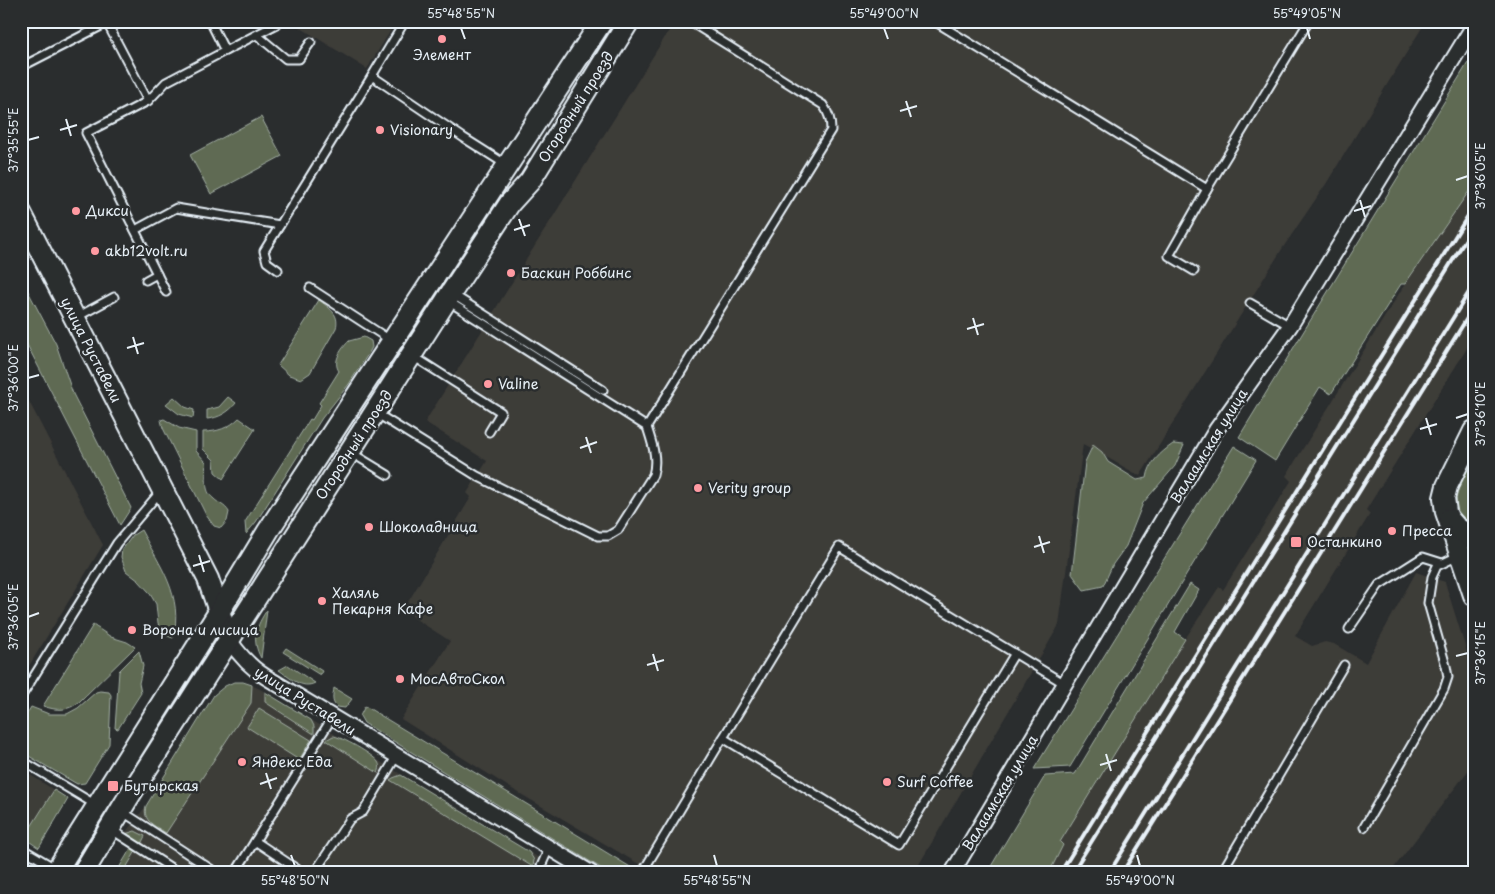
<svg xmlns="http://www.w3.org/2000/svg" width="1495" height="894" font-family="'Playpen Sans',sans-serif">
<rect width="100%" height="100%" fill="#2a2d2e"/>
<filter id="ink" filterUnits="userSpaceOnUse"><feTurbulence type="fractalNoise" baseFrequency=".02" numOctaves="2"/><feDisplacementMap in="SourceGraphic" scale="10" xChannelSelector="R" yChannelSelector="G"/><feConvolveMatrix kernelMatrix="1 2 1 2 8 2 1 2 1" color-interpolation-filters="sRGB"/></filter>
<g filter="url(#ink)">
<!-- built -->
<g fill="#3d3c38">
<path d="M 293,21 L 394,21 L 396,22 L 367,69 L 293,23 Z"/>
<path d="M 675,21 L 1426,21 L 1326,184 L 1284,246 L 1140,476 L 1083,444 L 1059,625 L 914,873 L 654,873 L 509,787 L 401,719 L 450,641 L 414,618 L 405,607 L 471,497 L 467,493 L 487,461 L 425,422 Z"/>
<path d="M 1474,184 L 1474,337 L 1366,510 L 1370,514 L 1295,636 L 1312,646 L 1325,642 L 1334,644 L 1366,663 L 1416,572 L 1445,582 L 1474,675 L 1474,763 L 1390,873 L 1049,873 L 1063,845 L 1060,842 L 1094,786 L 1185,639 L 1219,587 L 1223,590 L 1291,481 L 1286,476 L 1405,284 Z"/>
<path d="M 21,386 L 103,545 L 21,679 Z"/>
<path d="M 239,682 L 247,683 L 260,689 L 564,873 L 116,873 L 131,848 L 120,841 L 122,837 L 146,806 L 214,695 L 225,686 Z"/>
<path d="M 21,769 L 54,790 L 21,843 Z"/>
</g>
<!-- green -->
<g fill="#5e6b52" stroke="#a3aea5">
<path d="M 1474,53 L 1474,184 L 1405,284 L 1401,284 L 1331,394 L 1320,387 L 1275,461 L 1239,437 Z"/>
<path d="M 261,117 L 282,156 L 211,194 L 190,155 Z"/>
<path d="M 21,278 L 56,344 L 73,394 L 131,508 L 120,525 L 21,333 Z"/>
<path d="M 319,300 C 329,308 340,314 336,328 L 310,373 L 301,379 L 289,375 L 278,365 Z"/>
<path d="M 364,337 L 371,341 L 372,347 L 370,351 L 349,384 L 322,418 L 256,522 L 246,534 L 245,522 L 310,419 L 312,420 L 321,405 L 319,403 L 339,371 C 332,361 342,348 349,341 Z"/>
<path d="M 174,397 L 185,407 L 194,410 L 193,418 L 179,414 L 166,404 Z"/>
<path d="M 228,397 L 236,403 C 229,412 219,418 207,419 L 207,410 L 219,407 Z"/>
<path d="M 239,418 L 255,429 L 223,479 L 215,472 L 214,460 L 203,449 L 203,432 C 217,432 229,428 239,418 Z"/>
<path d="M 164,419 L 179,428 L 196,432 L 196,451 L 206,462 C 208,475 202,490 214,499 C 219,504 225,505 229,512 L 227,521 L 221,528 L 214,526 L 206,515 L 163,428 L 161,420 Z"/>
<path d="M 1173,444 L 1184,445 L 1175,466 L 1143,503 L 1126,546 L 1113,564 L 1103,586 L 1084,590 L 1072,574 L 1085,462 L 1093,445 L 1102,452 L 1108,462 L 1137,480 L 1147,478 C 1149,463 1160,453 1173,444 Z"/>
<path d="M 1234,446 L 1256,460 L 1070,767 L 1034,769 Z"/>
<path d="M 1474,456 L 1474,526 C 1440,513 1463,476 1474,456 Z"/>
<path d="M 141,530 C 160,566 184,596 173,638 L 162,634 L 158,623 L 156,604 L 149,592 L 139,581 L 126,571 L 121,557 L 122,550 L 133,535 Z"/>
<path d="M 1190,584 L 1199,590 L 1175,632 L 1185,639 L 1060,842 L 1063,845 L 1049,873 L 987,873 L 1045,776 L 1075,774 Z"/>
<path d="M 267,610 L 261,658 C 251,640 256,626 267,610 Z"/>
<path d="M 93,625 L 111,637 L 127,642 L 135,647 L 79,702 C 68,711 57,711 43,706 Z"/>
<path d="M 286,648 L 322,671 L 320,675 L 283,652 Z"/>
<path d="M 139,651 L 143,666 L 139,683 L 141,693 L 118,729 L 115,728 L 119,671 Z"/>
<path d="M 288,665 L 315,683 C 302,690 289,677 279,670 Z"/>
<path d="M 234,682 L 243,682 L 252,685 L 251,703 L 166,833 C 155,826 142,821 146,806 L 214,695 L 225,686 Z"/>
<path d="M 334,688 L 352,699 L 345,708 L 337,707 C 331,702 333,695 334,688 Z"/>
<path d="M 100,691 L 109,692 L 111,695 L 109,744 L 85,783 L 77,784 L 27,755 L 21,749 L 21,724 L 31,707 L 49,714 L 67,714 L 78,708 L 96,692 Z"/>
<path d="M 265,692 L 311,720 L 314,726 L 314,734 L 265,702 Z"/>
<path d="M 365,706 L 632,868 L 629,873 L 609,873 L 364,723 L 360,716 Z"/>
<path d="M 259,708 L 311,740 L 299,760 L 247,727 Z"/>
<path d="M 333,736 C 340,736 374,755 378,762 C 380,765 380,769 378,773 L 326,740 Z"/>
<path d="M 401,775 L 529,852 L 534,860 L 533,867 L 390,780 L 393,778 Z"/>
<path d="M 54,790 L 68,799 L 39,848 L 24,838 Z"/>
<path d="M 135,831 L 145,836 L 141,844 L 125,834 Z"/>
<path d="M 131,848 L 136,851 L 123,873 L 116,873 Z"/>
</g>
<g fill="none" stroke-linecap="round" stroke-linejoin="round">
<!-- lane casing -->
<g stroke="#e8f1f8" stroke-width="11">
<g id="lane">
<path d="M 934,21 L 1207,189"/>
<path d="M 257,35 L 286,59 L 299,59 L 311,42"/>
<path d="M 225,51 L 277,24 L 278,21"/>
<path d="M 21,67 L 107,23 L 148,101 L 86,133 L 166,292"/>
<path d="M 372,76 L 405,21"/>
<path d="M 148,101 L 166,82 L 225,51 L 210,21"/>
<path d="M 135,230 L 176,208 L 280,225 L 372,76 L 464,138 L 505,164"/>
<path d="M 278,270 L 267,262 L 264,251 L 280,225"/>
<path d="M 1194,271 L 1169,256 L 1207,189 L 1309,21"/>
<path d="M 146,280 L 157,274"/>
<path d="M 310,288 L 390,340"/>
<path d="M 452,294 L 603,390"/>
<path d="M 1250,303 L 1290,326"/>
<path d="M 77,317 L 114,297"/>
<path d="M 413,356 L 501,412 L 489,432"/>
<path d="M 376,413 L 477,476 L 598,536 L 608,536 L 618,530 L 653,475 C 658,458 652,443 647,427 L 448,301"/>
<path d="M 647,427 L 831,130 C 831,120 829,113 823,105 L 689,21"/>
<path d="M 350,452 L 388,475"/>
<path d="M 1349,629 L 1379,585 L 1423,557 L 1442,563"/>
<path d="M 1015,653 L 899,845 L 723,738 L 839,547 L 1065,684"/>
<path d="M 21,697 L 117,543 L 160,492"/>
<path d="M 21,760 L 96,805"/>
<path d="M 123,812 L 217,873"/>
<path d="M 1364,827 L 1444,689 L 1448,677 L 1446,666 L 1428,603 L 1432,577 L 1437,566 L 1458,556"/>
<path d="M 112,830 L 179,873"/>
<path d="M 21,848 L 55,868"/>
<path d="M 235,873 L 255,841"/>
<path d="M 303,873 L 255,841 L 332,718"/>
<path d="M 314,873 L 350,819 L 363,812 L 396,757"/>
<path d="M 538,873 L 549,848"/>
<path d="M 642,873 L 723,738"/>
<path d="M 1221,873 L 1344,665"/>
</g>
</g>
<!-- street casing -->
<g stroke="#e8f1f8" stroke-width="18">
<g id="street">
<path d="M 230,641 C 240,656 250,667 266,677 L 591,873"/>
<path d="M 952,873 L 1216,430 L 1290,326 L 1474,25"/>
</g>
</g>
<!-- secondary casing -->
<g stroke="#e8f1f8" stroke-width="24">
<g id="secondary">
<path d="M 21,213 L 208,579 L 222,620"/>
<path d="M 1474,431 L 1447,486 L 1444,498 L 1446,512 L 1474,595"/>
<path d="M 1449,519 L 1456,527 L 1474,539"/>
<path d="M 55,873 L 219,612 L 268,531 L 602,21"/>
<path d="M 83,873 L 128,798 L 451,293 L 510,203 L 530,181 L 629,21"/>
</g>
</g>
<!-- lane -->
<use href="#lane" stroke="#2a2d2e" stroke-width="7"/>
<!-- street -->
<use href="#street" stroke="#2a2d2e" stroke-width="14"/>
<!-- secondary -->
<use href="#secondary" stroke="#2a2d2e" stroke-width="20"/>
<!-- rail -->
<g stroke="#e8f1f8" stroke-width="4">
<path d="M 1060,873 L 1474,206"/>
<path d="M 1072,873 L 1474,226"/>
<path d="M 1109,873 L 1474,284"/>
<path d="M 1122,873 L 1474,307"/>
</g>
</g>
</g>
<!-- ticks -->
<path fill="none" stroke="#e8f1f8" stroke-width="2" d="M 461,28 L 465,39M 884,28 L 888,39M 1307,28 L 1310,39M 906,101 L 911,117M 900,111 L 917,106M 66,119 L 71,136M 60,130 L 77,125M 28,140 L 39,137M 1456,180 L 1468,176M 1360,200 L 1365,217M 1354,211 L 1371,206M 519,219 L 525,236M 514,230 L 530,225M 973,318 L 978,335M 967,329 L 984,324M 133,337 L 138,354M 127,348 L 144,343M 28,378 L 39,375M 1426,418 L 1431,435M 1456,418 L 1468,414M 1420,429 L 1437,424M 586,437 L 591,453M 580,448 L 597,442M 1039,536 L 1044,553M 1034,547 L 1050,542M 199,555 L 204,572M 193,566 L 210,561M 28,617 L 39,613M 653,654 L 658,671M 1456,656 L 1468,653M 647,665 L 664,660M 1106,754 L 1111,771M 1100,765 L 1117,760M 266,773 L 271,789M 260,784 L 277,778M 291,855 L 295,866M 714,855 L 717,866M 1137,855 L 1140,866"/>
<!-- markers -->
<g fill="#ff9aa2" stroke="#2a2d2e" stroke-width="2">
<circle cx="442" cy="39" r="5"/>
<circle cx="380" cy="130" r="5"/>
<circle cx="76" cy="211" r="5"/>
<circle cx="95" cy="251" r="5"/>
<circle cx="511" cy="273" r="5"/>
<circle cx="488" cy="384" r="5"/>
<circle cx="698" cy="488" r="5"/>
<circle cx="369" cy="527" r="5"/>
<circle cx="1392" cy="531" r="5"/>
<rect x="1290" y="536" width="12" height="12" rx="2.5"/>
<circle cx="322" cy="601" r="5"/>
<circle cx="132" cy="630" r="5"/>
<circle cx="400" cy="679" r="5"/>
<circle cx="242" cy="762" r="5"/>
<circle cx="887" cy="782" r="5"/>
<rect x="107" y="780" width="12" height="12" rx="2.5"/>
</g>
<g text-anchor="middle" stroke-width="5" stroke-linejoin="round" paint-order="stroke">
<!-- poi labels -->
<g font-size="14" fill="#e8f1f8" stroke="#2a2d2e" text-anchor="start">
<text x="442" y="60" text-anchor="middle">Элемент</text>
<text x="390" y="135">Visionary</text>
<text x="86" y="216">Дикси</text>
<text x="105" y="256">akb12volt.ru</text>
<text x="521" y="278">Баскин Роббинс</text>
<text x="498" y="389">Valine</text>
<text x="708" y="493">Verity group</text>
<text x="379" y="532">Шоколадница</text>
<text x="1402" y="536">Пресса</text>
<text x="1307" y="547">Останкино</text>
<text x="332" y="598">Халяль<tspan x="332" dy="16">Пекарня Кафе</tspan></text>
<text x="142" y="635">Ворона и лисица</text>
<text x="410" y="684">МосАвтоСкол</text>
<text x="252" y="767">Яндекс Еда</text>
<text x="897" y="787">Surf Coffee</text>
<text x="124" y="791">Бутырская</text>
</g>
<!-- street labels -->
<g font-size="14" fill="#e8f1f8" stroke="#2a2d2e">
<text transform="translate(576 107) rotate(-58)" y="5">Огородный проезд</text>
<text transform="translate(91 350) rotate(63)" y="5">улица Руставели</text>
<text transform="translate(354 445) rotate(-57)" y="5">Огородный проезд</text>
<text transform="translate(1209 446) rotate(-58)" y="5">Валаамская улица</text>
<text transform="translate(305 701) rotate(32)" y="5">улица Руставели</text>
<text transform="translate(1000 793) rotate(-59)" y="5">Валаамская улица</text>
</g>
</g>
<!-- margin -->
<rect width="1495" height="894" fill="none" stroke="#2a2d2e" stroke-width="55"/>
<rect x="28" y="28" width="1440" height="838" fill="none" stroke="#e8f1f8" stroke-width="2"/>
<g font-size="12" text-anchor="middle" fill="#e8f1f8">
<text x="461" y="18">55°48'55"N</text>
<text x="884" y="18">55°49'00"N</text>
<text x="1307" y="18">55°49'05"N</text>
<text transform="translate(14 140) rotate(-90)" y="4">37°35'55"E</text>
<text transform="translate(1481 176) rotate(-90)" y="4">37°36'05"E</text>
<text transform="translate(14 378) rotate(-90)" y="4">37°36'00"E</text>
<text transform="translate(1481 414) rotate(-90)" y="4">37°36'10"E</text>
<text transform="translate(14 617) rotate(-90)" y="4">37°36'05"E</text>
<text transform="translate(1481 653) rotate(-90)" y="4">37°36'15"E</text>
<text x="295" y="885">55°48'50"N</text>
<text x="717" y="885">55°48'55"N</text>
<text x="1140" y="885">55°49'00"N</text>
</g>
</svg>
